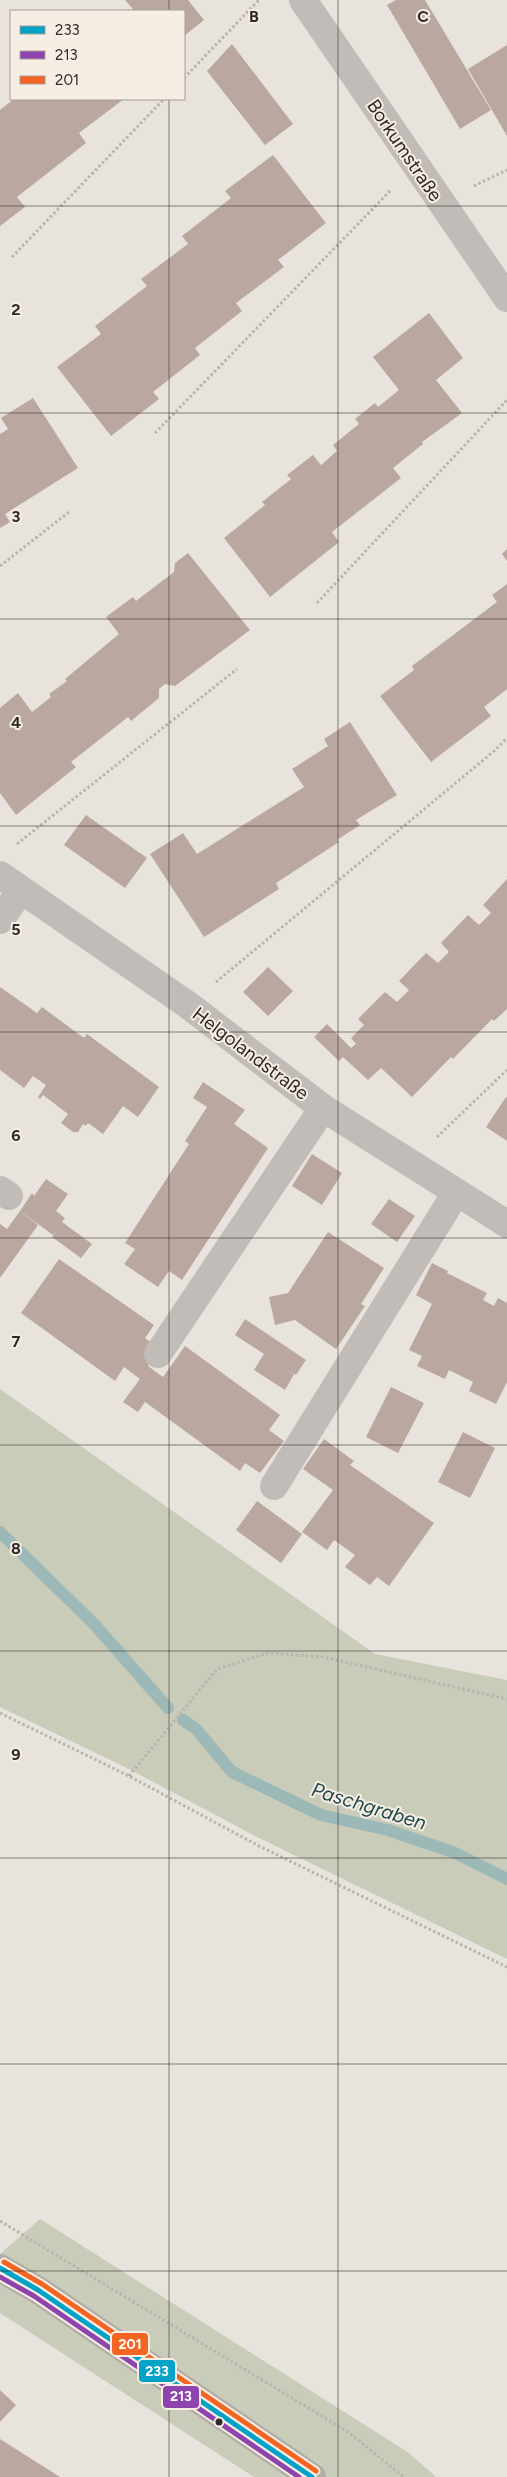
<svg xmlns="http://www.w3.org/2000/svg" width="507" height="2477" font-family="Figtree,sans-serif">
<rect width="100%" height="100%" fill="#e8e3dd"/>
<!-- green -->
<g fill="#c9ccb9">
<path d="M 0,1389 L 375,1654 L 507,1680 L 507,1959 L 259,1838 L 125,1767 L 0,1707 Z"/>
<path d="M 40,2219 L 409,2453 L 436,2477 L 254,2477 L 0,2313 L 0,2254 Z"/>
</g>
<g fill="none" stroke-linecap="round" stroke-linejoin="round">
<!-- stream -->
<g stroke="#9cb8b7" stroke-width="12">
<path d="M 0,1532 L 95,1625 L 168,1708"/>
<path d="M 183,1720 L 196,1729 L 232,1772 L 321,1815 L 388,1830 L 453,1852 L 507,1879"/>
</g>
</g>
<!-- building -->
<g fill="#baa8a0">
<path d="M 125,0 L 188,0 L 204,20 L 184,36 L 184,11 L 130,11 L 133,9 Z"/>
<path d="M 396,0 L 425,0 L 491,110 L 460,129 L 387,5 Z"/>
<path d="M 232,44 L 293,124 L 265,145 L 207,71 Z"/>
<path d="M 507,45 L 507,136 L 468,69 Z"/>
<path d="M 14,99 L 124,99 L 79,133 L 86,143 L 17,197 L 25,207 L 0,226 L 0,110 Z"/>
<path d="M 273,155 L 326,223 L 278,260 L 284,267 L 236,303 L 242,311 L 195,348 L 200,355 L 153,392 L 159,399 L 111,436 L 57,367 L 101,334 L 95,326 L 147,286 L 141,279 L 188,244 L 182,236 L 231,198 L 225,191 Z"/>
<path d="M 429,313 L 463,358 L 436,380 L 462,413 L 422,442 L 423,444 L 393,468 L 401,478 L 332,532 L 339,542 L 270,597 L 224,538 L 265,505 L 262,502 L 291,479 L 287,475 L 313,455 L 321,465 L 337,451 L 333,445 L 359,424 L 355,419 L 375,403 L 378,407 L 399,390 L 373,357 Z"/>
<path d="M 33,398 L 78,468 L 5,514 L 10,522 L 0,528 L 0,434 L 8,429 L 1,418 Z"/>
<path d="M 507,549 L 507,561 L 502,554 Z"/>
<path d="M 188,553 L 250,630 L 175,686 L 165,684 L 159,689 L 159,698 L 131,721 L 128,717 L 71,762 L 76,767 L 16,815 L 0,793 L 0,708 L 18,693 L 32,712 L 51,697 L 49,694 L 67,681 L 65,679 L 119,634 L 106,617 L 133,597 L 136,601 L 174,572 L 175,563 Z"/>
<path d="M 507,584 L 507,689 L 484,707 L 491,716 L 431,762 L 380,696 L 414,670 L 412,666 L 497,602 L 492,595 Z"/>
<path d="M 350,722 L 397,795 L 356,820 L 360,825 L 337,840 L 339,842 L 276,883 L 279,889 L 204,937 L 150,854 L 183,833 L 197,854 L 304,787 L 292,769 L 328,746 L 324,739 Z"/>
<path d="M 86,815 L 147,858 L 125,888 L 64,845 Z"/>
<path d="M 507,879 L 507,1009 L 494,1021 L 492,1019 L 453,1059 L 451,1057 L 412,1097 L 381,1068 L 368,1080 L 343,1057 L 339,1061 L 314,1037 L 327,1024 L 351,1048 L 356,1044 L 351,1038 L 364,1025 L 358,1019 L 385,992 L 397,1002 L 409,990 L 399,981 L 426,953 L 438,963 L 449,952 L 441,943 L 468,915 L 479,925 L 491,913 L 483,905 Z"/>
<path d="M 268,967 L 293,991 L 268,1016 L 243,992 Z"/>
<path d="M 0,987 L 37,1013 L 42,1007 L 84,1038 L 87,1034 L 159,1087 L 138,1117 L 123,1106 L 103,1134 L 88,1123 L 86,1126 L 83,1124 L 78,1132 L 73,1132 L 61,1123 L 68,1114 L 43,1095 L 40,1099 L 38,1097 L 46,1085 L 33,1076 L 24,1088 L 0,1070 Z"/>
<path d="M 203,1082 L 245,1110 L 234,1124 L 268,1148 L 182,1280 L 169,1271 L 158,1287 L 124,1264 L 135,1249 L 125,1243 L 189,1144 L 185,1141 L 207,1107 L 193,1098 Z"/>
<path d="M 506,1097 L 507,1098 L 507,1141 L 486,1127 Z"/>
<path d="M 312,1154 L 342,1173 L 322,1205 L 292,1186 Z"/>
<path d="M 46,1179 L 68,1194 L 56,1211 L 65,1218 L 62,1222 L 92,1244 L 81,1258 L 52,1237 L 58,1229 L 53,1235 L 20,1211 L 32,1193 L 34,1196 Z"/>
<path d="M 389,1199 L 415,1216 L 397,1242 L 371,1224 Z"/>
<path d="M 20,1211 L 38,1225 L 0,1278 L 0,1224 L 7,1229 Z"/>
<path d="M 328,1232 L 384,1268 L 361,1304 L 365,1306 L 336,1349 L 295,1320 L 275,1325 L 269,1297 L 288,1293 Z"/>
<path d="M 59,1259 L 154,1325 L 145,1338 L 160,1349 L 148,1366 L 163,1377 L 185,1346 L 280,1415 L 269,1430 L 284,1441 L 260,1473 L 245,1463 L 240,1471 L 145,1402 L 138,1412 L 123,1402 L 140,1379 L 124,1367 L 115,1381 L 21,1313 Z"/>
<path d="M 432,1263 L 448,1271 L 447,1273 L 487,1293 L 483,1300 L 494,1306 L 498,1298 L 507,1303 L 507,1382 L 496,1404 L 469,1391 L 473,1382 L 449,1370 L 445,1379 L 417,1366 L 422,1356 L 409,1350 L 432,1304 L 416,1295 Z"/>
<path d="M 245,1319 L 306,1360 L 296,1375 L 285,1368 L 294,1374 L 285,1390 L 254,1370 L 264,1354 L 235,1335 Z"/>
<path d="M 391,1387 L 424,1403 L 398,1453 L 366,1437 Z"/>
<path d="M 463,1432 L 495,1448 L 470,1498 L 438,1482 Z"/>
<path d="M 324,1439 L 354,1461 L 350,1465 L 434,1523 L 389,1586 L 377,1577 L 370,1585 L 345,1567 L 355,1555 L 334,1540 L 327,1550 L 302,1532 L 333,1490 L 303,1469 Z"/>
<path d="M 257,1501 L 302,1534 L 281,1563 L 236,1530 Z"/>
<path d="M 0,2390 L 16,2405 L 0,2422 Z"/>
<path d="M 0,2439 L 60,2477 L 0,2477 Z"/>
</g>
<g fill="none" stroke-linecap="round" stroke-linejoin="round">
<!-- path -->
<g stroke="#bab4b0" stroke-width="3" stroke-dasharray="2.5 2.5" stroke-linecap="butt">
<path d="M 184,78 L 259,0"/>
<path d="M 474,186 L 507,170"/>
<path d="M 12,257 L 164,99"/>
<path d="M 155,433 L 391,190"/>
<path d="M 0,566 L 69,512"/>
<path d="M 317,603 L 507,400"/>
<path d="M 17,844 L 237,669"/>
<path d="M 216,982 L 493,752 L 507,738"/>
<path d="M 437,1137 L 507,1070"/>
<path d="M 0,1713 L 129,1776 L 257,1845 L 507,1967"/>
<path d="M 129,1776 L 217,1669 L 268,1653 L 323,1657 L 507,1699"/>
<path d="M 0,2221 L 348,2432 L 404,2477"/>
</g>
<!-- street -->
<g stroke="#c1bcb7" stroke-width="28">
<path d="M 303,0 L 507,298"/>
<path d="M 0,875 L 188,1005 L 323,1108 L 507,1224"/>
<path d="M 0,920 L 21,890"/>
<path d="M 0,1190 L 9,1196"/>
<path d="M 158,1354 L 323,1108"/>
<path d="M 274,1486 L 456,1193"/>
</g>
<!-- secondary -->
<path stroke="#b2aca7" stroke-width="28" d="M 0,2268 L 38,2290 L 312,2477"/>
<!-- bus-1 casing -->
<g stroke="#f6eee4" stroke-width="9">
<path id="bus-1" d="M 0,2268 L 38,2290 L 312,2477"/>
</g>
<!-- bus-2 casing -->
<g stroke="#f6eee4" stroke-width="9">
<path id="bus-2" d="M 0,2277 L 34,2296 L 299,2477"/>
</g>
<!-- bus-3 casing -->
<g stroke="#f6eee4" stroke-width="9">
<path id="bus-3" d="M 4,2262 L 42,2284 L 316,2471"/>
</g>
<!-- bus-1 -->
<use href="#bus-1" stroke="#02a3c6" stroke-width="5"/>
<!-- bus-2 -->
<use href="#bus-2" stroke="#8e44ad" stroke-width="5"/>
<!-- bus-3 -->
<use href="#bus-3" stroke="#f26522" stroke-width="5"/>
</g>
<!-- grid -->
<path fill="none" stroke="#312926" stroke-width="1" stroke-opacity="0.55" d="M 169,0 L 169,11M 338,0 L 338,2477M 169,99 L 169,2477M 0,206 L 507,206M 0,413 L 507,413M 0,619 L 507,619M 0,826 L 507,826M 0,1032 L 507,1032M 0,1238 L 507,1238M 0,1445 L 507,1445M 0,1651 L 507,1651M 0,1858 L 507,1858M 0,2064 L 507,2064M 0,2271 L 507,2271"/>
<!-- markers -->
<circle fill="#312926" stroke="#f6eee4" stroke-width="2" cx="219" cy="2422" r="4.5"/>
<g text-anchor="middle" stroke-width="4" stroke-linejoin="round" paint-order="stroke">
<!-- street labels -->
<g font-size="19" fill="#312926" stroke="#f6eee4">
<text transform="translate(405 150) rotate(56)" y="7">Borkumstraße</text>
<text transform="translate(251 1053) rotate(37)" y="7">Helgolandstraße</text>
</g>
<!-- water labels -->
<g font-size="20" font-style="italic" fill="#214a4d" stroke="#f6eee4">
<text transform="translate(369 1806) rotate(17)" y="7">Paschgraben</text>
</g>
</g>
<g font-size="16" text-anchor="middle" font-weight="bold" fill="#312926" stroke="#f6eee4" stroke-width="4" stroke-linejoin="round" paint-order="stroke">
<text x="254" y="22">B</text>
<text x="423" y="22">C</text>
<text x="16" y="315">2</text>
<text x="16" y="522">3</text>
<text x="16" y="728">4</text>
<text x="16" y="935">5</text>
<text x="16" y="1141">6</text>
<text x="16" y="1347">7</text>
<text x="16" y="1554">8</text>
<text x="16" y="1760">9</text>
</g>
<g stroke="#f6eee4" stroke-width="2">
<rect x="111" y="2332" width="38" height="24" rx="5" fill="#f26522"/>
<rect x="138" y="2359" width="38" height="24" rx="5" fill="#02a3c6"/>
<rect x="162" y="2385" width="38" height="24" rx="5" fill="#8e44ad"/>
</g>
<g font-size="14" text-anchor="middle" font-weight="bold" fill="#fff">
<text x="130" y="2349">201</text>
<text x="157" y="2376">233</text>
<text x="181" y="2401">213</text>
</g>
<!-- legend -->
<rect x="10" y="10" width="175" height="90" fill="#f6eee4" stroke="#a79f98"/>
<rect x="20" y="26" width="25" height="8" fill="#02a3c6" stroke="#a79f98"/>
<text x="55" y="35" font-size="15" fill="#312926">233</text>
<rect x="20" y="51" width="25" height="8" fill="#8e44ad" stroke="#a79f98"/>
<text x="55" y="60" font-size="15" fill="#312926">213</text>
<rect x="20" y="76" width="25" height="8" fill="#f26522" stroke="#a79f98"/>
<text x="55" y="85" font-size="15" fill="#312926">201</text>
</svg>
